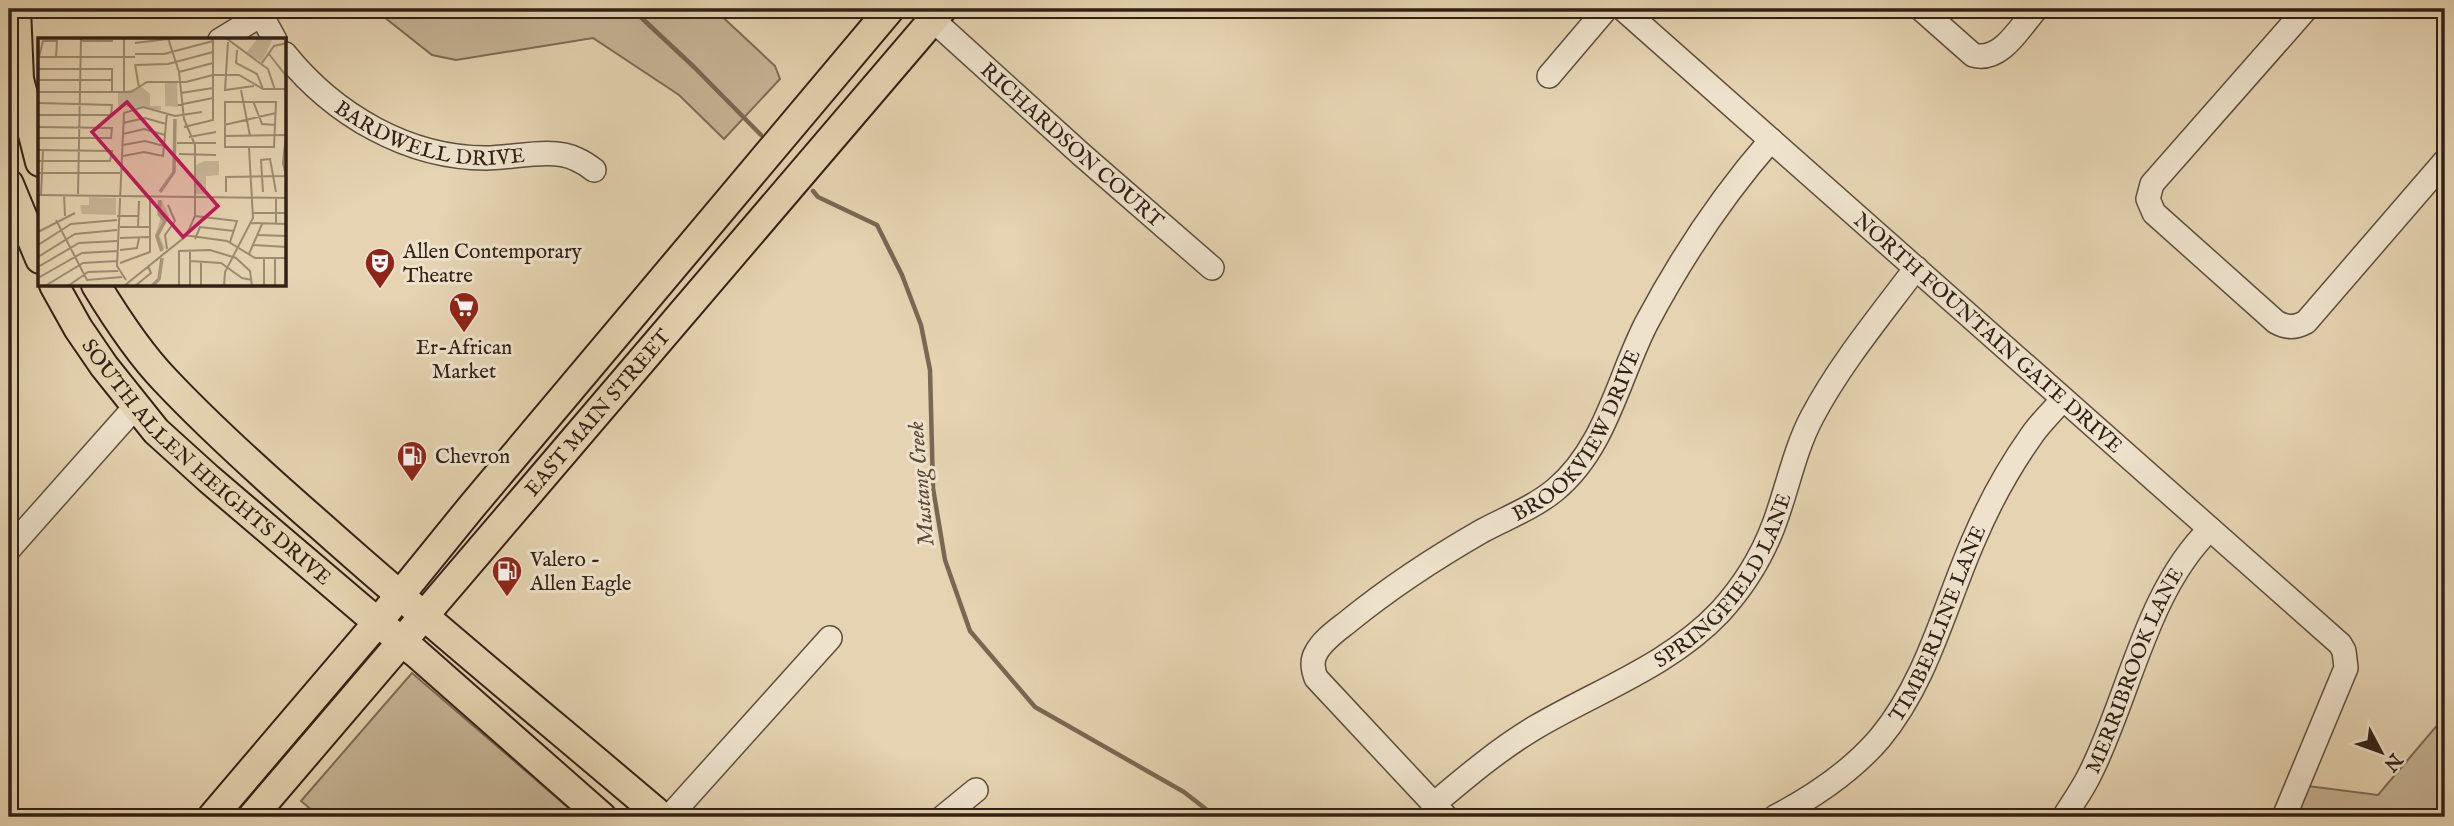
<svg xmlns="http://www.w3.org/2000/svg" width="2454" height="826" font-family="'IM FELL English',serif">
<rect width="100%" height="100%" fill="#e5d3b1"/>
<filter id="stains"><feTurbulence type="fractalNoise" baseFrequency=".00286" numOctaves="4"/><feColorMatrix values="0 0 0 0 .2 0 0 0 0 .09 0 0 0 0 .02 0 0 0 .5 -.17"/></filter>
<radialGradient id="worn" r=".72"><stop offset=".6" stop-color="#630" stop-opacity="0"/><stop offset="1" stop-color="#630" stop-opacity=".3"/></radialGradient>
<!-- green -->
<g fill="#c7b597" stroke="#7c6b57" stroke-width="2">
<path d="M 374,9 L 714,9 L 775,66 L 780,79 L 724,139 L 679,95 L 593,38 L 456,60 L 432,55 Z"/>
<path d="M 412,673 L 579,817 L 320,817 L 301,801 Z"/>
<path d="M 2445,716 L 2445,817 L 2294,817 L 2308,786 L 2378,795 Z"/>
</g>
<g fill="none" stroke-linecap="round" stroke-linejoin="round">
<!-- stream -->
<g stroke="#796754" stroke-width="4.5">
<path d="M 632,9 L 694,67 L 761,135"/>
<path d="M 813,191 L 818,197 L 877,225 L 902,275 L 921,325 L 930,370 L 933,488 L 945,560 L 970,631 L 1035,707 L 1184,792 L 1216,817"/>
</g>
<!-- minor casing -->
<g stroke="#5f4e3e" stroke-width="26">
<g id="minor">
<path d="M 258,9 L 275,40"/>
<path id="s1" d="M 1623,9 L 2340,644 L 2344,651 L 2346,668 L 2284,817"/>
<path d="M 1921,9 L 1973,55 C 2001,63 2020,27 2036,9"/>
<path d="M 2306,9 L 2152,184 L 2148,199 L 2154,213 L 2276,322 C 2287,328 2295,328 2306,322 L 2445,161"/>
<path id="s2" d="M 933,20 L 1082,155 L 1212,268"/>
<path d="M 220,40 L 261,15"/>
<path id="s3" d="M 285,54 C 334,115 408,158 486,158 C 513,158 553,147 576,159 C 583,162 589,166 594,170"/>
<path d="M 1549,76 L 1606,9"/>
<path d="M 9,549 L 136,406"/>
<path id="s4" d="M 1434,804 C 1466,777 1499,749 1536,727 C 1597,691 1670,665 1720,612 C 1742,588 1761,558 1773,527 C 1787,491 1794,451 1812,417 C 1840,364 1880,316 1916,268"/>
<path d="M 669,817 L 830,638"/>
<path d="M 943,817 L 976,790"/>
<path id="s5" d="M 1446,817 L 1316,678 C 1313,670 1311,661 1316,653 C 1322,640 1339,629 1350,620 C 1392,586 1435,558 1482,531 C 1506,518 1533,508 1555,490 C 1605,449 1618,379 1646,324 C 1681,258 1722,196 1771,140"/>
<path id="s6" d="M 1775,817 C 1815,796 1851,772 1880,738 C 1928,680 1945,604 1975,537 C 1990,502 2010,466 2032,435 C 2041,422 2053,411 2063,399"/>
<path id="s7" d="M 2064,817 C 2072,804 2082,790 2089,776 C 2129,698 2146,591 2210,529"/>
</g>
</g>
<!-- major casing -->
<g stroke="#322117" stroke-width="32">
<g id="major">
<path d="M 16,9 L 19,79 L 40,162"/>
<path d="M 9,184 L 40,259"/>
<path id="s8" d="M 54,285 L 78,328 L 104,366 L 156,431 L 209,479 L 364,611 L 416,653 L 602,817"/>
<path d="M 96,285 C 116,318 138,352 165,380 C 214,432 269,481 323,528 C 434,627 549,721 662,817"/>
<path d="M 212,817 L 378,622 L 473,505 L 890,9"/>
<path id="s9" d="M 252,817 L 942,9"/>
</g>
</g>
<!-- minor -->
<use href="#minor" stroke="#eee2cc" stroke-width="23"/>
<!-- major -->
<use href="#major" stroke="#e5d3b1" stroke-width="28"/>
</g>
<!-- icons -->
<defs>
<g id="theatre-pin" transform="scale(1.575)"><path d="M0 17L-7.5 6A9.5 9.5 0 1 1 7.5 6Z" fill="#8f2418" stroke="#eee2cc"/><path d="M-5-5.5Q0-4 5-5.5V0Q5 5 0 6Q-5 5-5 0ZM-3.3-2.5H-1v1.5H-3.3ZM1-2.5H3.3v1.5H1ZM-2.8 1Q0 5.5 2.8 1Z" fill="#fff"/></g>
<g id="supermarket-pin" transform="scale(1.575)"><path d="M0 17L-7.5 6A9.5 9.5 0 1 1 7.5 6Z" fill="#8f2418" stroke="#eee2cc"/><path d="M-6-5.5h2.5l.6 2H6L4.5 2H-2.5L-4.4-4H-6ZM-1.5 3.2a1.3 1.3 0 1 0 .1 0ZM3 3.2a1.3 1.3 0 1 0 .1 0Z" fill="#fff"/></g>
<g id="fuel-pin" transform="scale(1.575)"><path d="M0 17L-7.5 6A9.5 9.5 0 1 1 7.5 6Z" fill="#8f2418" stroke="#eee2cc"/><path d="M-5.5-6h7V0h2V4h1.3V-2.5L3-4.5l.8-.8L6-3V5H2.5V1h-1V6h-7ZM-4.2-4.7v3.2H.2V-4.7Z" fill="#fff"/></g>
</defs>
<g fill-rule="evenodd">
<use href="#theatre-pin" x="380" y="263"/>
<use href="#supermarket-pin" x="464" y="307"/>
<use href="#fuel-pin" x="412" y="456"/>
<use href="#fuel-pin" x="507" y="571"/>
</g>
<g text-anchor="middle" stroke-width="6" stroke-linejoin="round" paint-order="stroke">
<!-- street labels -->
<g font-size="21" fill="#322117" stroke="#eee2cc">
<text dy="7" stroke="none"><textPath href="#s3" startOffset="173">BARDWELL DRIVE</textPath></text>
<text dy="7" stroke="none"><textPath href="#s2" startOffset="187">RICHARDSON COURT</textPath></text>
<text dy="7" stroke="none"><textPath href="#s1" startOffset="488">NORTH FOUNTAIN GATE DRIVE</textPath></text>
<text dy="7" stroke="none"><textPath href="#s9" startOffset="532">EAST MAIN STREET</textPath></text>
<text dy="7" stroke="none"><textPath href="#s5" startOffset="564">BROOKVIEW DRIVE</textPath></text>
<text dy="7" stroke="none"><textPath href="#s8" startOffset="236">SOUTH ALLEN HEIGHTS DRIVE</textPath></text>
<text dy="7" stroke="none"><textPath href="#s4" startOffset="373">SPRINGFIELD LANE</textPath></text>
<text dy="7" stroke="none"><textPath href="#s6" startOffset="261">TIMBERLINE LANE</textPath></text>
<text dy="7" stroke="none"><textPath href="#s7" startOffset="163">MERRIBROOK LANE</textPath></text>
</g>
<!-- poi labels -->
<g font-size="21" fill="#322117" stroke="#eee2cc" text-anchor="start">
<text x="403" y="258">Allen Contemporary<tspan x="403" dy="24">Theatre</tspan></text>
<text x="464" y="354" text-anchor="middle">Er-African<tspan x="464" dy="24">Market</tspan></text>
<text x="435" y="463">Chevron</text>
<text x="530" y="566">Valero -<tspan x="530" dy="24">Allen Eagle</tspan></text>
</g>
<!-- water labels -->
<g font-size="23" font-style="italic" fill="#5b4a3b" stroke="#eee2cc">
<text transform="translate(920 484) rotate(-95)" y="8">Mustang Creek</text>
</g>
</g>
<!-- overview -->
<g transform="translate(38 38)">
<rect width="248" height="248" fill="#e5d3b1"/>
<path d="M 220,0 L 235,0 L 224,24 L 208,15 ZM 127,45 L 139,45 L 140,69 L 127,68 ZM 104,49 L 112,56 L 112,68 L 123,68 L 123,72 L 80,68 L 80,55 ZM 167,123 L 181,123 L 181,137 L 168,138 L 168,156 L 158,156 L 158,127 ZM 51,159 L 78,160 L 78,177 L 44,176 L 42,167 L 51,167 ZM 119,163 L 124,163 L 131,178 L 121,197 L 127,210 L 122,214 L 117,198 L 123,179 Z" fill="#c7b597"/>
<path fill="none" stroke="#a8967d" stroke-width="3.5" d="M 122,154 L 136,134 L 137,81M 122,162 L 121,176 L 127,183 L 119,198 L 124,213M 114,248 L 121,241 L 124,220"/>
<path fill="none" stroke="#9d8c73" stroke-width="2" d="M 188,0 L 230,31 L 237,52M 43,3 L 75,3M 190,4 L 187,52 L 216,48M 97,5 L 138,0M 199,12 L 198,25 L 219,36 L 225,51M 97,16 L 126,16 L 175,3M 231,16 L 249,39M 0,19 L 97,19M 1,19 L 5,3 L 19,3 L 18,19M 224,25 L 236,8 L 249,5M 97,26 L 101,50M 97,27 L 130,26 L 175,14M 0,31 L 74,31 L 74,54M 141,34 L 175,25M 0,42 L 74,42M 203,52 L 212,98M 0,54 L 93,54 L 109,44 L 148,44 L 175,37 L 201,37 L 225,51 L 249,51M 86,54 L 86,0M 143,55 L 175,50M 215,63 L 224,86 L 238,87M 187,64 L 238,64 L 236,109 L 187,109 ZM 0,65 L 74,67 L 73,77 L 0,77M 140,67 L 175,60M 85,85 L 107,80 L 128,86M 186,87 L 238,75M 0,89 L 74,90 L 73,100 L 0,100M 146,89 L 175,82 L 175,0M 85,96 L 106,91 L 127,97M 248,97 L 245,125 L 249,142M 187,98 L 249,97M 151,99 L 178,94M 139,105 L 178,105M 85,107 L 107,103 L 126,108M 0,112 L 74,113 L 72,123 L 0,123M 141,116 L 178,117M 85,118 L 106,114 L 125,118 L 129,75M 0,135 L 82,135M 188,154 L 188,139 L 247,138M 225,154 L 223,122 L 232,121 L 238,154M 40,156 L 43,0M 0,157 L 249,160M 3,157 L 5,112M 26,157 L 27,178M 238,160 L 238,186M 215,175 L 249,175M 79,178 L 101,178M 157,178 L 199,183 L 192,204M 18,182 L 49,242 L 84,239M 213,185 L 249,186M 82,189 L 111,189M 100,189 L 101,163M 0,194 L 37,175M 146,197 L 189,203 L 217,220 L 249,220M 220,197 L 249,198M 82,200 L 111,199M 157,201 L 162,189 L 196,193M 0,207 L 33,186 L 79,182M 215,207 L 249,209M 129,211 L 127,197 L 137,183 L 130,167M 82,212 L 99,210 L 101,200M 211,216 L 224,186M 0,219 L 37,196 L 79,192M 152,223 L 183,225 L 204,240 L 214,242M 82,225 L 112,214 L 112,163M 0,229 L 41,205 L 79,203M 0,240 L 44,215 L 79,213M 88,242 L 79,228 L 86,75 L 105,69 L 137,78 L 164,74M 7,248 L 45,225 L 79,223M 30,248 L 50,234 L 80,233M 86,248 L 148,198 L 157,178 L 157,107 L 146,81 L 141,34 L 130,0M 97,248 L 113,235 L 110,228M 141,248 L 141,213 L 172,212 L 198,220 L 212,233 L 214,248M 152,248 L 152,212M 163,248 L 163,223M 186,248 L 187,234 L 215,180 L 211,110M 226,248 L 226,220M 237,248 L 237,220M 248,248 L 248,209"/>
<path fill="#c2185b" fill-opacity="0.15" stroke="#c2185b" stroke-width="3.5" d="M 89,64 L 180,168 L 145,199 L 54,94 Z"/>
<rect width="248" height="248" fill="none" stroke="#322117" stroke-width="3.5"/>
</g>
<!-- margin -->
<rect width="2454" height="826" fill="none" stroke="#e5d3b1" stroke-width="35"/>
<rect x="10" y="10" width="2433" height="805" fill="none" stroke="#322117" stroke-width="3.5"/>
<rect x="18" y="18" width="2419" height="791" fill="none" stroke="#322117" stroke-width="2"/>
<!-- north arrow -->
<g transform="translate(2381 752) rotate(131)" stroke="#eee2cc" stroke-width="5" paint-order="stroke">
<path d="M0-5L12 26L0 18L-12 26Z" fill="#322117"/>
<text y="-10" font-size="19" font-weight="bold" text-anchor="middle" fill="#322117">N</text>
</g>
<rect width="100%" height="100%" filter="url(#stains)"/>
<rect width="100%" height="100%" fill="url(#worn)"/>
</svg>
